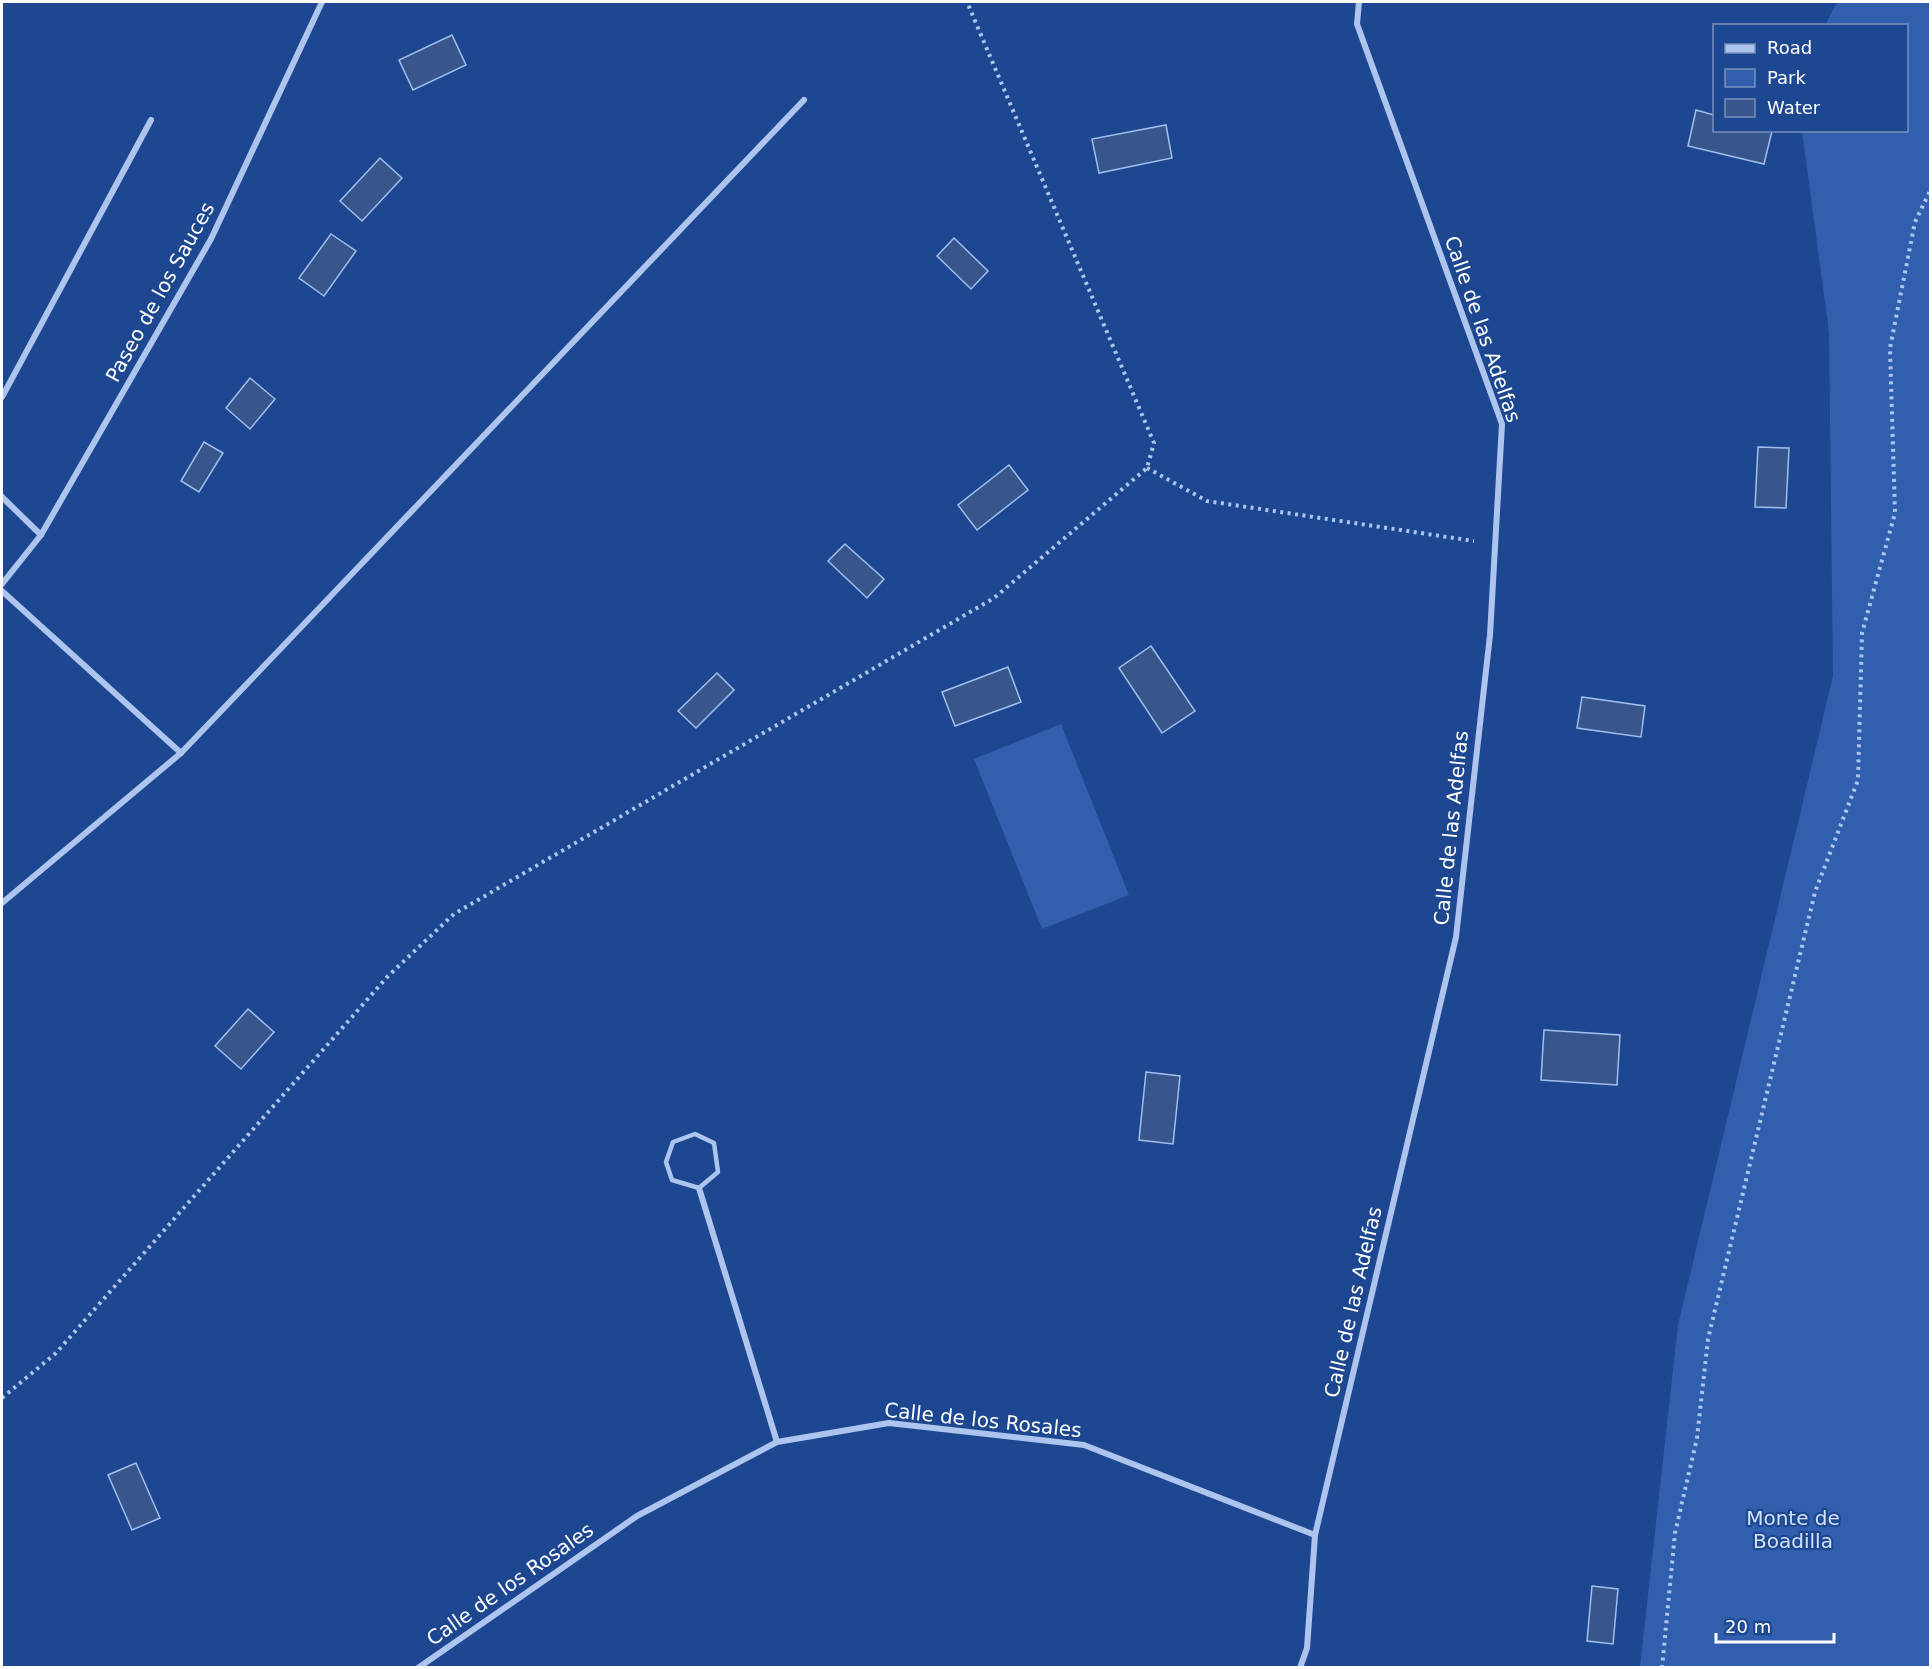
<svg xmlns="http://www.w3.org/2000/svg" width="1932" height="1669" font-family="'DejaVu Sans',sans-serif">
<rect width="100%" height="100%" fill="#1d4790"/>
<!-- green -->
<g fill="#315fae">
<path d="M 1837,2 L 1930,2 L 1930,1667 L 1640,1667 L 1678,1325 L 1833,676 L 1829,332 L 1802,131 L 1906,130 L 1906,26 L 1825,25 Z"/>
<path d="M 1061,724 L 1129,895 L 1042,929 L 974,759 Z"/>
</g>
<!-- water -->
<g fill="#38568b" stroke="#a0bfef" stroke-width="1.5">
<path d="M 452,35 L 466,65 L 413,90 L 399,60 Z"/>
<path d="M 1696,110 L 1714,115 L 1714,130 L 1772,131 L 1764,164 L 1688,146 Z"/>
<path d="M 1166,125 L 1172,158 L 1099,173 L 1092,139 Z"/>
<path d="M 380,158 L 402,178 L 362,221 L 340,201 Z"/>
<path d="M 331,234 L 356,251 L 324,296 L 299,278 Z"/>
<path d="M 954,238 L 988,271 L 971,289 L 937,256 Z"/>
<path d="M 250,378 L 275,399 L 250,429 L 226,408 Z"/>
<path d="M 204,442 L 223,453 L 199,492 L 181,481 Z"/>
<path d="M 1758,447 L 1789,448 L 1786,508 L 1755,507 Z"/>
<path d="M 1009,465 L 1028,490 L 977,530 L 958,505 Z"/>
<path d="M 845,544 L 884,579 L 867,598 L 828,561 Z"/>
<path d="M 1151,646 L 1195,711 L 1162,733 L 1119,668 Z"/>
<path d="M 1008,667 L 1021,702 L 955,726 L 942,692 Z"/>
<path d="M 717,673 L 734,690 L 696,728 L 678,711 Z"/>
<path d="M 1582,697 L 1645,706 L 1641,737 L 1577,728 Z"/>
<path d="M 248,1009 L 274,1032 L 241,1069 L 215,1046 Z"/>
<path d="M 1544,1030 L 1620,1035 L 1617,1085 L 1541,1080 Z"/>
<path d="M 1146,1072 L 1180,1076 L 1173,1144 L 1139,1140 Z"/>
<path d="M 136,1463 L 160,1518 L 132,1530 L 108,1475 Z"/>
<path d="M 1592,1586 L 1618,1589 L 1613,1644 L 1587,1641 Z"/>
</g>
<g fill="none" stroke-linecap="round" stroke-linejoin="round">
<!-- path -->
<g stroke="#adc5ee" stroke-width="4" stroke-dasharray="3 4.5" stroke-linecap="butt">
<path d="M 1147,468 L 1207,501 L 1474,541"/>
<path d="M 2,1398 L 56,1353 L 388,976 L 454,914 L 994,598 L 1147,468 L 1154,443 L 967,2"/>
<path d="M 1662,1668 L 1675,1533 L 1697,1438 L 1708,1339 L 1815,892 L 1858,780 L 1862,633 L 1895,513 L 1890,348 L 1915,222 L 1930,191"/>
</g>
<!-- lane -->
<path stroke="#adc5ee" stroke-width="4.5" d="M 695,1134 L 714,1143 L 718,1172 L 699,1188 L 672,1180 L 666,1162 L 673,1142 Z"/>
<!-- street -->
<g stroke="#adc5ee" stroke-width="6">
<path d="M 2,397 L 151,120"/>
<path d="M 2,497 L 41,535"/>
<path d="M 2,584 L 41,535 L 211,239 L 322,2"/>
<path d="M 2,591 L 181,753"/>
<path d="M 2,903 L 181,753 L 804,100"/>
<path d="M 699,1188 L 777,1442"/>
<path d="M 418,1668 L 637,1516 L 777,1442 L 889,1423 L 1084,1445 L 1315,1535"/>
<path d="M 1300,1668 L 1307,1648 L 1315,1535 L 1456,937 L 1490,635 L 1502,424 L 1357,24 L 1359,2"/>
</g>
</g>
<g text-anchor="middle" stroke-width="4.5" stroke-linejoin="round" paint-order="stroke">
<!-- street labels -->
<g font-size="20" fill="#fff" stroke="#1d4790">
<text transform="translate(160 292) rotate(-61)" y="7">Paseo de los Sauces</text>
<text transform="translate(1483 329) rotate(71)" y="7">Calle de las Adelfas</text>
<text transform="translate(1451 828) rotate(-84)" y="7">Calle de las Adelfas</text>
<text transform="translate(1353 1302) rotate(-77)" y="7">Calle de las Adelfas</text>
<text transform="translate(983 1420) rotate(6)" y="7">Calle de los Rosales</text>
<text transform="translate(510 1584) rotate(-35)" y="7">Calle de los Rosales</text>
</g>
<!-- park labels -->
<g font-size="20" fill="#d3e1fa" stroke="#1d4790">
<text x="1793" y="1525">Monte de<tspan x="1793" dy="23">Boadilla</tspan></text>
</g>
</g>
<!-- border -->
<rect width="1932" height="1669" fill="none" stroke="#ffffff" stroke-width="6"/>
<!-- legend -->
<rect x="1713" y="24" width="195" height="108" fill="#1d4790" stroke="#7791bc" stroke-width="1.5"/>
<rect x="1725" y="44" width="30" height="9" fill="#adc5ee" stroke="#7791bc" stroke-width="1.5"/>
<text x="1767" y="54" font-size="18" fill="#ffffff">Road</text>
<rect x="1725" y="69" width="30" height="18" fill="#315fae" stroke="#7791bc" stroke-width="1.5"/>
<text x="1767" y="84" font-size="18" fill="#ffffff">Park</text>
<rect x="1725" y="99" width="30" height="18" fill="#38568b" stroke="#7791bc" stroke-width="1.5"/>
<text x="1767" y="114" font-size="18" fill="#ffffff">Water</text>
<!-- scale -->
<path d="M1716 1633v9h118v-9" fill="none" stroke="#ffffff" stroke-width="3"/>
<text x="1725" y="1633" font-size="18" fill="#ffffff" stroke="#1d4790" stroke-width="4.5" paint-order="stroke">20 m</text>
</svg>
